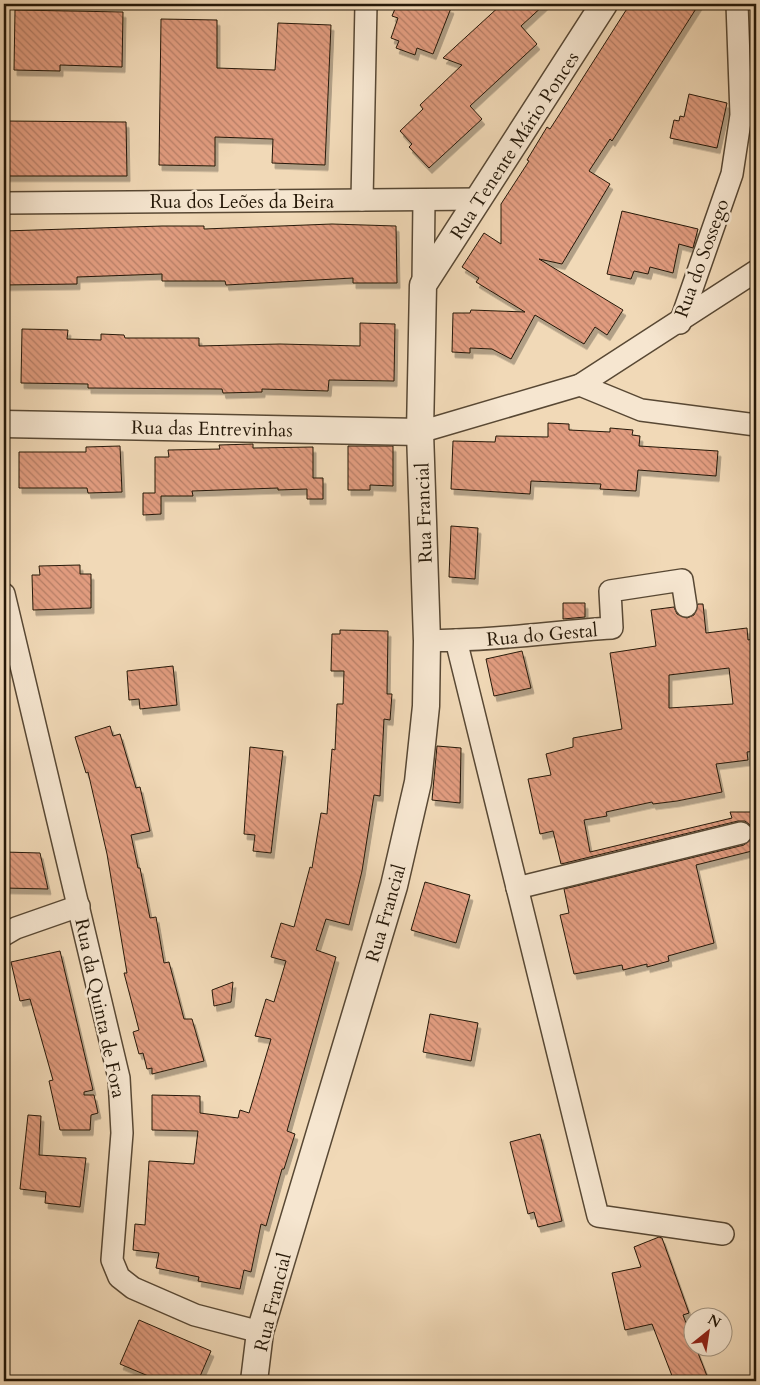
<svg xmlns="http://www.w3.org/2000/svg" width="760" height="1385" font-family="Cardo,serif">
<defs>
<pattern id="building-back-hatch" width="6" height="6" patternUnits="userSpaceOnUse" patternTransform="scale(1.25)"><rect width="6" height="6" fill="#e19c7f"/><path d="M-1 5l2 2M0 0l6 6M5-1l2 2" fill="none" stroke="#b67e66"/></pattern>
<filter id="shadow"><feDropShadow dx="3" dy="5.5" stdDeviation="0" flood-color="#0004"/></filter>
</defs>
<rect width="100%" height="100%" fill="#f1d9b7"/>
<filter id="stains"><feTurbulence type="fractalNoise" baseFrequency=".004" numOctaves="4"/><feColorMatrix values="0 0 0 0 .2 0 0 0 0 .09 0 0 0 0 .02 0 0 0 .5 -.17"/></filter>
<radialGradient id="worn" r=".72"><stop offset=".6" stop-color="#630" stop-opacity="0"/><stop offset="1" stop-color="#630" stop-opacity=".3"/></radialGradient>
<!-- building -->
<g fill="url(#building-back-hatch)" stroke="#251808" fill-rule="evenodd" filter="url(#shadow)">
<path d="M 397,4 L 440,4 L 451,8 L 433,54 L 417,48 L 415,55 L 396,48 L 399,41 L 391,38 L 398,18 L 392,16 Z"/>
<path d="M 502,4 L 545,4 L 521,26 L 537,44 L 470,106 L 482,119 L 429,168 L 409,147 L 412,144 L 400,131 L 423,109 L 420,105 L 462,65 L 443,58 Z"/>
<path d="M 630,4 L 699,4 L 612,141 L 610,139 L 589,171 L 610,184 L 562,264 L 539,259 L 623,310 L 607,335 L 595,327 L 584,344 L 535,315 L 511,359 L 492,349 L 470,348 L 470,353 L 452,352 L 453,313 L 470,313 L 471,310 L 525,312 L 476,282 L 479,278 L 462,267 L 484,233 L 501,244 L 501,204 L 529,161 L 527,160 L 547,127 L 550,129 L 570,98 Z"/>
<path d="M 15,10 L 123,12 L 122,67 L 60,65 L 60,71 L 14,70 Z"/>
<path d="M 161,19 L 217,20 L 217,68 L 275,70 L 278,23 L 331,25 L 325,165 L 272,163 L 273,139 L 215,137 L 215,166 L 159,165 Z"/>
<path d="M 689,94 L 727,103 L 717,148 L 670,138 L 674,120 L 679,121 L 680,116 L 684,117 Z"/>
<path d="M 4,121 L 126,122 L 127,176 L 4,176 Z"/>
<path d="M 622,211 L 698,229 L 693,248 L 679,244 L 673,273 L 650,267 L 648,274 L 634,271 L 631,279 L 607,274 Z"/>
<path d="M 332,224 L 396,226 L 397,283 L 353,283 L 353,278 L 226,285 L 225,281 L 162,281 L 162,274 L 77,277 L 77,284 L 4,285 L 4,231 L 162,226 L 204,226 L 204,229 Z"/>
<path d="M 360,323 L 395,324 L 394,381 L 329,380 L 328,391 L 262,389 L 262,392 L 223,393 L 222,389 L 88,388 L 88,384 L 21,383 L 22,329 L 68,330 L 67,339 L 101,340 L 101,334 L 124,335 L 125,338 L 199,338 L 199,346 L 280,344 L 360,346 Z"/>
<path d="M 548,423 L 569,424 L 569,430 L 610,432 L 610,428 L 633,430 L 632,435 L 640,436 L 639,446 L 718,451 L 716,476 L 638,470 L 636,491 L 600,489 L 601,484 L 531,481 L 530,494 L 451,489 L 453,441 L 495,442 L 496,436 L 548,437 Z"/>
<path d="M 253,444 L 253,448 L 313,447 L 313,478 L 323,478 L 323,499 L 307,499 L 307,489 L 278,490 L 278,488 L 192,491 L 193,496 L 161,496 L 161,514 L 143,515 L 143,493 L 155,493 L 155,457 L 169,457 L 168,450 L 220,449 L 219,445 Z"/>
<path d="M 120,446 L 122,492 L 88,493 L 87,488 L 19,488 L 19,452 L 86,452 L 86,447 Z"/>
<path d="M 348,446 L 393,446 L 393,486 L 370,485 L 370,490 L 348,490 Z"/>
<path d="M 451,526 L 478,528 L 475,579 L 449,577 Z"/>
<path d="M 80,565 L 80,574 L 91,574 L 91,608 L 33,610 L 32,575 L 40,575 L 39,566 Z"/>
<path d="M 563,603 L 585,603 L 585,617 L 563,619 Z"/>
<path d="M 698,604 L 703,604 L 706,633 L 747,628 L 748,640 L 754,639 L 756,660 L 756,712 L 753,712 L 756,751 L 747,752 L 748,760 L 716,764 L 722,792 L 677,801 L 653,804 L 652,802 L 606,812 L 607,816 L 584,820 L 590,852 L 732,818 L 730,812 L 756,812 L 756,850 L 696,865 L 714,943 L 668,956 L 669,961 L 647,967 L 647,964 L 623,970 L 622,965 L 574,974 L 560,915 L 569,913 L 564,889 L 744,845 L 753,837 L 750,825 L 745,821 L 738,821 L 561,864 L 553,831 L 540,834 L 528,779 L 551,775 L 546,754 L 573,747 L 573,738 L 622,729 L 610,653 L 656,646 L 651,610 L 674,607 L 677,614 L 687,618 L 694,615 ZM 729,668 L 733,704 L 669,708 L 669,675 Z"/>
<path d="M 340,630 L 388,631 L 387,694 L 392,694 L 390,720 L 384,719 L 380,796 L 374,795 L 362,871 L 349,925 L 326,919 L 316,950 L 336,957 L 287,1131 L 295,1134 L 284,1169 L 282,1169 L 266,1226 L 261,1224 L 251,1272 L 244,1270 L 240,1289 L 198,1281 L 199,1277 L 156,1268 L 159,1253 L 133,1250 L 135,1224 L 145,1225 L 149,1161 L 194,1164 L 198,1131 L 152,1130 L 152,1095 L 200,1096 L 200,1113 L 238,1118 L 240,1110 L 249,1113 L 271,1039 L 255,1036 L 266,999 L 274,1002 L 286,961 L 271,957 L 281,923 L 294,927 L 310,867 L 312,868 L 321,813 L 327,814 L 332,749 L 335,750 L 337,704 L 343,704 L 344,671 L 331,671 L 332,634 L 340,634 Z"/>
<path d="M 522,651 L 531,688 L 494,696 L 486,659 Z"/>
<path d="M 173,666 L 177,705 L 140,709 L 139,699 L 129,700 L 127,671 Z"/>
<path d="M 110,726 L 113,736 L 120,734 L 136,788 L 140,787 L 150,831 L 131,835 L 138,868 L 140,868 L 150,918 L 156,917 L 164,963 L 169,962 L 184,1019 L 192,1019 L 204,1061 L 152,1074 L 152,1068 L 147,1069 L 143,1053 L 139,1054 L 133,1032 L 139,1030 L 124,973 L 127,973 L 107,854 L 88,772 L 86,773 L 75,737 Z"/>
<path d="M 437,746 L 461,748 L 460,803 L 432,800 Z"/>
<path d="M 250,747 L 283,751 L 271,853 L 253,851 L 255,835 L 244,834 Z"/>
<path d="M 4,852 L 40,853 L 48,889 L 4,888 Z"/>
<path d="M 425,882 L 470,895 L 456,943 L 411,930 Z"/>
<path d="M 60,951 L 93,1090 L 84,1092 L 84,1095 L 94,1095 L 98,1113 L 91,1115 L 90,1130 L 60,1130 L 49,1081 L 53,1080 L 30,999 L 20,1001 L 11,962 Z"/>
<path d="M 233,982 L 231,1002 L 214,1006 L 212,990 Z"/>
<path d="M 430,1014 L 478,1023 L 471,1061 L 423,1052 Z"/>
<path d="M 28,1115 L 41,1116 L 39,1155 L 86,1158 L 80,1207 L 45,1203 L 46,1192 L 20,1189 Z"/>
<path d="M 540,1134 L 562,1221 L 538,1227 L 534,1212 L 528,1214 L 510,1142 Z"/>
<path d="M 659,1237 L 662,1238 L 689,1313 L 683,1315 L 692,1339 L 692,1348 L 696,1348 L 709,1381 L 674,1381 L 652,1324 L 625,1330 L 612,1273 L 641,1267 L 634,1247 Z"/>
<path d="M 139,1320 L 211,1351 L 198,1381 L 160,1381 L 120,1364 Z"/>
</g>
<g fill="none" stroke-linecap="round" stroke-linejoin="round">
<!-- minor casing -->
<g stroke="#584834" stroke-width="24">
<g id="minor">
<path d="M 362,200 L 366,4"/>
<path d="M 4,203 L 480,199"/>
<path d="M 423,285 L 424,200"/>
<path d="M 680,323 L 732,174 L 741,115 L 737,4"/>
<path d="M 580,385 L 641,410 L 756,425"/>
<path d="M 420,432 L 580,385 L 756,271"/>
<path d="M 4,594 L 119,1078 L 122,1133 L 112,1260 L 119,1277 L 133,1288 L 195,1315 L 260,1332"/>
<path d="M 456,640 C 508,639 560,631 612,628 L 610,591 L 682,580 L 686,606"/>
<path d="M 427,641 L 456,640 L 598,1216 L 723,1234"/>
<path d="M 517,888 L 741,833"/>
<path d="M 4,935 L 16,928 L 79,906"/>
</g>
</g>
<!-- tertiary casing -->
<g stroke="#584834" stroke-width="29">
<g id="tertiary">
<path d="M 4,424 L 420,432"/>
<path d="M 254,1381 L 260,1332 L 394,886 L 418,782 L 426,706 L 427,641 L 420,432 L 423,285 L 604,4"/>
</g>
</g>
<!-- minor -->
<use href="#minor" stroke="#f6e6d0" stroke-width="21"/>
<!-- tertiary -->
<use href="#tertiary" stroke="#f6e6d0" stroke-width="26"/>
</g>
<g text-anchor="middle" stroke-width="5" stroke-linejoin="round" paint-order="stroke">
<!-- street labels -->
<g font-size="19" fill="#251808" stroke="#f6e6d0">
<text transform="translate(514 145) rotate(-57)" y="7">Rua Tenente Mário Ponces</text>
<text x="242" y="208">Rua dos Leões da Beira</text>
<text transform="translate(701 258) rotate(-70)" y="7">Rua do Sossego</text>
<text transform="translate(212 428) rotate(1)" y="7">Rua das Entrevinhas</text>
<text transform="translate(423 513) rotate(-92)" y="7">Rua Francial</text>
<text transform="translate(542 634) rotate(-5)" y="7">Rua do Gestal</text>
<text transform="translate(385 913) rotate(-74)" y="7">Rua Francial</text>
<text transform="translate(101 1008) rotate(78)" y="7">Rua da Quinta de Fora</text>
<text transform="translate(272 1302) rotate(-76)" y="7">Rua Francial</text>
</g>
</g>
<!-- margin -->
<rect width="760" height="1385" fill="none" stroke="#f1d9b7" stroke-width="20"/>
<rect x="5" y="5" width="750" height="1375" fill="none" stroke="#251808" stroke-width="2.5"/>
<rect x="10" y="10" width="740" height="1365" fill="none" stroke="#251808"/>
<!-- north arrow -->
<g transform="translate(708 1332) rotate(30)"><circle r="24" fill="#f6e6d0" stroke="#a29480"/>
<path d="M0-4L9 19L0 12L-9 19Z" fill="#8f2418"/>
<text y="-8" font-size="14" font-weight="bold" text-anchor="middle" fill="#251808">N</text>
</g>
<rect width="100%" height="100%" filter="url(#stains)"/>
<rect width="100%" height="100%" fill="url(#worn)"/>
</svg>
